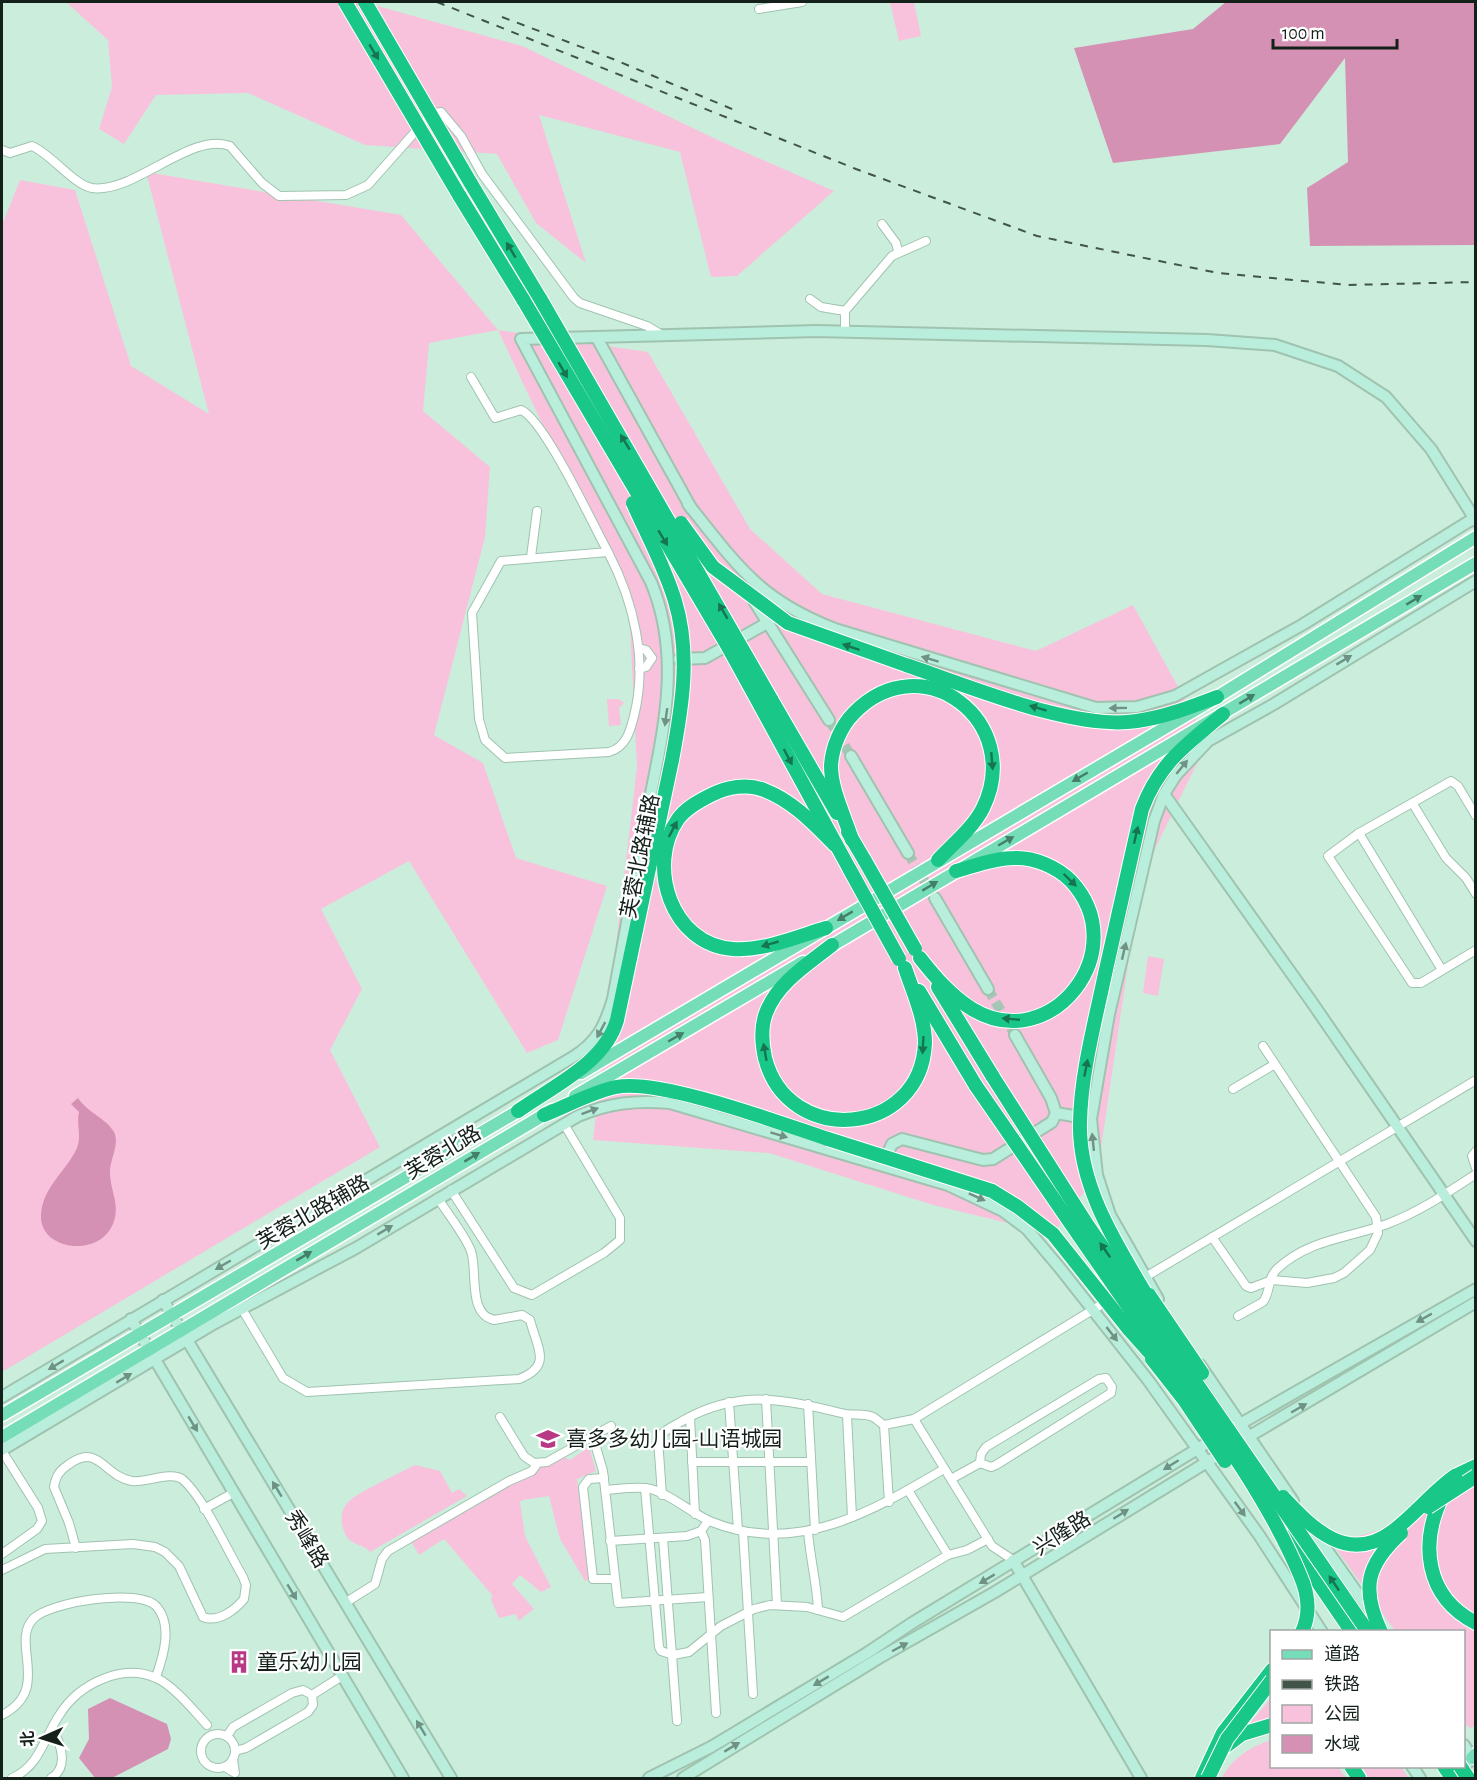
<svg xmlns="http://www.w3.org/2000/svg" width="1477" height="1780" font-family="'Alegreya Sans','Noto Sans SC',sans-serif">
<rect width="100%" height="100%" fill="#caeedb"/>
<!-- green -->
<g fill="#f9c2dc">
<path d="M 66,2 L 363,2 L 522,46 L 722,142 L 834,191 L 737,276 L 711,277 L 680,152 L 539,115 L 586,263 L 536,223 L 497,154 L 365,145 L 248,93 L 156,95 L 124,144 L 99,129 L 112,87 L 108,40 Z"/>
<path d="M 890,2 L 914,2 L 921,36 L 899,41 Z"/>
<path d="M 146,172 L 401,215 L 498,330 L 648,352 L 750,529 L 822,594 L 1036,651 L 1133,605 L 1208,741 L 1141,877 L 1097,1175 L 1053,1234 L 933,1205 L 769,1153 L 593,1140 L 637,767 L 629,608 L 498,330 L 429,343 L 423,411 L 490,467 L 485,537 L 434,735 L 483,763 L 516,858 L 607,886 L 558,1040 L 527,1053 L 409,861 L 321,909 L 362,989 L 330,1050 L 380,1147 L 2,1372 L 2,225 L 20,180 L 75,190 L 131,366 L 209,414 Z"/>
<path d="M 607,699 L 619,699 L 624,703 L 619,708 L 621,725 L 609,726 Z"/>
<path d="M 1148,956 L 1164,959 L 1158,996 L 1143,993 Z"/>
<path d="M 589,1447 L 596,1471 L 577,1479 L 590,1579 L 585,1581 L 560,1539 L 549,1496 L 523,1500 L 520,1502 L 525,1536 L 551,1587 L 541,1592 L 520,1575 L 512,1584 L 534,1609 L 518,1621 L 516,1614 L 499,1618 L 491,1600 L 492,1595 L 444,1539 L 419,1555 L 411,1541 L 536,1468 L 562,1456 L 570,1460 Z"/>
<path d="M 1475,1462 L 1475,1726 L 1471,1728 L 1464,1724 L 1464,1632 L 1395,1631 L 1332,1543 L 1384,1529 Z"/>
<path d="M 415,1465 L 440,1471 L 452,1493 L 459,1489 L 467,1496 L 370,1552 C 364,1544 353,1546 347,1537 C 340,1527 339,1511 348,1502 C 358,1492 400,1473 415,1465 Z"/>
<path d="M 1271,1698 L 1271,1720 L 1246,1728 Z"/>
<path d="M 1271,1740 L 1272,1766 L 1338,1767 L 1346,1778 L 1222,1778 C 1232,1758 1250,1747 1271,1740 Z"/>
<path d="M 1363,1767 L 1401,1767 L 1409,1778 L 1368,1778 Z"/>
</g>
<!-- water -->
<g fill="#d491b3">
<path d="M 1226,2 L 1475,2 L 1475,245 L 1310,246 L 1307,188 L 1348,162 L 1345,58 L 1280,144 L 1113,163 L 1074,48 L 1193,29 Z"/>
<path d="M 78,1098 C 88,1113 107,1119 114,1132 C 120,1144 110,1159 110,1172 C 110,1190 120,1204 114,1221 C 102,1259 40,1251 41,1216 C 42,1187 66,1172 77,1148 C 82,1136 76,1124 79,1112 L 71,1104 Z"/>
<path d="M 110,1698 L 167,1724 L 171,1739 L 168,1749 L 112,1778 L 95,1778 L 79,1758 L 89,1739 L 88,1709 Z"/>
</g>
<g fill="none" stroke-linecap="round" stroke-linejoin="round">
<!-- secondary-tunnel -->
<g stroke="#a6c5b5" stroke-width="10" stroke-dasharray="10 5" stroke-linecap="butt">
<path d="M 829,720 L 851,756"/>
<path d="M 908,853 L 932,894"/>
<path d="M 988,989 L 1015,1035"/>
</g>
<!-- street casing -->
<g stroke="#a0c3b0" stroke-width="10">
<g id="street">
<path d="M 759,9 L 802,2"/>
<path d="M 2,150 L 10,153 L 32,146 C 51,154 74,185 92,188 C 134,194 191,131 230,146 L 262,183 L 279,196 L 346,195 L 368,185 L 431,114 L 441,112 L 461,136 L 482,174 L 574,298 L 580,303 L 647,326 L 662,335"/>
<path d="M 882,224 L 896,243 L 898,251"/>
<path d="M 810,299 L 821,307 L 845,311 L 892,256 L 926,241"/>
<path d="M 845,332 L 845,311"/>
<path d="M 471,377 L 495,418 L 521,410 C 544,419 593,525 608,552 C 634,602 648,661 634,716 C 630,732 626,747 609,752 L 505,758 L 485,740 L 479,719 L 472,613 L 501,561 L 608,552"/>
<path d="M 531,557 L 537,511"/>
<path d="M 639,648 L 646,650 L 652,658"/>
<path d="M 639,669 L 646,667 L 652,658"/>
<path d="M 1413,804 L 1446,858 L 1466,878 L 1476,894"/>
<path d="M 1476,816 L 1458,786 L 1451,781 L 1359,833 L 1328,856 L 1412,983 L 1421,983 L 1476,950"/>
<path d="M 1359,833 L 1442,970"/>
<path d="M 1233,1089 L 1275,1064"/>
<path d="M 1476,1151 L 1472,1156 L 1476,1168"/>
<path d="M 451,1190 L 514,1288 L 532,1295 L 604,1253 L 620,1240 L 620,1218 L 564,1124"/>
<path d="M 1212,1237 L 1246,1286 L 1251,1288 L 1272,1280 L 1307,1283 L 1334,1278 L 1344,1273 L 1370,1250 L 1378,1233 L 1376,1217 L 1263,1046"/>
<path d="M 1142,1279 L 1476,1080"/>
<path d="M 242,1309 L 283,1378 L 307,1392 L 519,1379 C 553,1366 537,1348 530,1320 L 522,1315 L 494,1320 C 467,1314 478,1270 471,1251 C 464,1233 448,1215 438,1198"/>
<path d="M 1238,1316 L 1263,1302 C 1271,1291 1267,1279 1277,1269 C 1309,1239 1349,1238 1387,1224 C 1419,1212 1447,1193 1476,1174"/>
<path d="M 1106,1378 L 1112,1387 L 1111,1393 L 996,1465 L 991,1467 L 980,1463 L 981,1454 L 986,1447 L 1099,1379 Z"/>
<path d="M 766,1399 L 777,1604"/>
<path d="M 729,1402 L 738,1530"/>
<path d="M 808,1404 L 815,1530"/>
<path d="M 847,1415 L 852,1517"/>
<path d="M 500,1417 L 524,1456 L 534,1463 L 547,1462 L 611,1426"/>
<path d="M 690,1417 L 695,1514"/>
<path d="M 914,1419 L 992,1546 L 1013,1560"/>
<path d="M 884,1425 L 889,1502"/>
<path d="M 593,1437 L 603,1471 L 618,1603 L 708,1597"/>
<path d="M 2,1451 L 38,1508 L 42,1521 L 37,1529 L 2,1554"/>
<path d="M 692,1462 L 811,1462"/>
<path d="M 604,1478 L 589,1479 L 583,1487 L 593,1579 L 614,1579"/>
<path d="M 951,1479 L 980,1463"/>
<path d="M 645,1488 L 659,1647 L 661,1651 L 673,1655 L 689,1652 L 721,1626 L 754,1609 L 770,1605 L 807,1607 L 843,1617 L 948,1555 L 967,1550 L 988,1539"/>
<path d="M 605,1490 C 618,1489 633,1487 646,1488 C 667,1491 692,1514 712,1522 C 797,1556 873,1511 944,1469"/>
<path d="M 908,1490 L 948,1555"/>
<path d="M 662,1495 L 658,1439 C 663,1430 676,1425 684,1420 C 738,1390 784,1398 841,1413 C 851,1416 864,1413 873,1417 C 877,1419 880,1423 884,1425 L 914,1419 L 1122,1292"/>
<path d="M 204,1509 L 233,1493"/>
<path d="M 701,1531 L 705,1540 L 716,1713"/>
<path d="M 743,1531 L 753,1694"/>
<path d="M 808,1531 C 810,1559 817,1583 818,1610"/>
<path d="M 663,1538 L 677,1721"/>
<path d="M 610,1541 L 687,1536 L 701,1531 L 708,1521"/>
<path d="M 2,1570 L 45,1549 L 133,1544 L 155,1547 L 165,1552 L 179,1566 L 203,1617 C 218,1623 235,1610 244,1599 L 246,1585 L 243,1577 C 228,1552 203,1496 182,1479 C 171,1471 145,1483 132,1481 C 103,1476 99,1442 68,1465 C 59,1471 56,1476 54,1487 L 69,1523 L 76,1548"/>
<path d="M 345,1603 L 375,1584 L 382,1559 L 388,1551 L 509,1481 L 532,1471 L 537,1464"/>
<path d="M 312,1695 L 342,1676"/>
<path d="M 2,1715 C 53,1689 9,1642 34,1618 C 51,1602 140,1587 157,1607 C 173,1626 163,1657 156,1677"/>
<circle cx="218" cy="1751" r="17"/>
<path d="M 227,1736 L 233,1727 L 292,1693 L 303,1690 L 312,1695 L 313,1705 L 308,1712 L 246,1748 L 235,1751"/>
<path d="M 225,1767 L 235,1773 L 233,1759"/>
<path d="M 12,1778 C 40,1766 44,1737 60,1714 C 79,1684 122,1663 156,1678 C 172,1684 195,1712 207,1725"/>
<path d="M 51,1778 C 69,1768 61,1744 53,1730"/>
</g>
</g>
<!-- secondary casing -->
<g stroke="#a0c3b0" stroke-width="14">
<g id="secondary">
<path d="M 597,338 L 691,508"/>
<path d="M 688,504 C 738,566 758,599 835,629 L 1096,708 L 1137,707 L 1175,696 L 1302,625 L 1476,517"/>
<path d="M 754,601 L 829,720"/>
<path d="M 679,659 L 705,658 L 769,622"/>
<path d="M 851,756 L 908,853"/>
<path d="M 1164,794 L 1311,1001 L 1476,1241"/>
<path d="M 935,898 L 988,989"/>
<path d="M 1056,1113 L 1085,1118"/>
<path d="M 883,1164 L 892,1144 L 902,1139 L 983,1160 L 993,1159 L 1052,1122 L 1056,1113 L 1051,1098 L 1015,1035"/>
<path d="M 1158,1299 L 1110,1215 L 1097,1175 L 1091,1119 L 1109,1014 L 1154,821 L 1164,794 L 1176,775 L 1208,741 L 1274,704 L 1476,581"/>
<path d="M 163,1300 L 451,1778"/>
<path d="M 131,1319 L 403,1778"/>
<path d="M 1200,1365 L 1293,1501"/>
<path d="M 2,1397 L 573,1057 C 597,1042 605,1026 613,999 C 624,939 635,879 646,819 C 661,739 684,661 651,582 L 521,339 L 816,331 L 1207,340 L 1275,345 L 1338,366 L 1386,397 L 1431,449 L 1476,521"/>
<path d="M 1233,1428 L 1476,1289"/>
<path d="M 1243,1440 L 1476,1302"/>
<path d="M 2,1450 L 215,1323 L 356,1248 L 578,1116 C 609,1103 636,1100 670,1103 L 948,1185 L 1003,1211 L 1027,1229 L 1059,1267 L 1148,1380 L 1259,1535 L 1322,1632"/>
<path d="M 1312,1529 L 1372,1614"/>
<path d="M 1013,1560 L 1141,1778"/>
<path d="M 1412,1766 L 1420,1778"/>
<path d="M 1457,1775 L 1472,1758 L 1464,1745"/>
<path d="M 649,1778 L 711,1747 L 867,1653 L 912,1623 L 1217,1437"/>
<path d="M 683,1778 L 879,1658 L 995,1592 L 1212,1459"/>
</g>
</g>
<!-- primary casing -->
<g stroke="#fff" stroke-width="15">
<g id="primary">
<path d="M 826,949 L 1476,563"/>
<path d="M 581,1073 L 1217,697 L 1476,537"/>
<path d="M 575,1096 L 803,962"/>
<path d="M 2,1415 L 525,1107"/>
<path d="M 2,1437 L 552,1110"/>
<path d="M 1472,1758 L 1476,1754"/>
</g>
</g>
<!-- highway casing -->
<g stroke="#fff" stroke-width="16">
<g id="highway">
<path d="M 470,182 L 541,300"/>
<path d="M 459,195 L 524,301"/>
<path d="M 906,665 C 969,686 1074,731 1137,721 C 1165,717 1191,707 1217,697"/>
<path d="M 771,699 L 837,813"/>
<path d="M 760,705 L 850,870"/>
<path d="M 848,832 L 865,861"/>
<path d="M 852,840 C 845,817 831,790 831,766 C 832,747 841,726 854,713 C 922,643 1025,722 983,808 C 973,828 953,844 938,860"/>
<path d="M 826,928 C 796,937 764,951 733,949 C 671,945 646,865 678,819 C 686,808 699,801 711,795 C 727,787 747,783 764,790 C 793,801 814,824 835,845"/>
<path d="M 832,945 C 808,964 777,983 766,1013 C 761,1026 762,1044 765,1058 C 788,1148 921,1137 925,1043 C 925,1018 913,992 905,968"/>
<path d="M 920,958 C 935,977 951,996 972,1009 C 1051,1057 1135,950 1071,881 C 1057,867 1034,857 1014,858 C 995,858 974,866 956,871"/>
<path d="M 1105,974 L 1142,809 C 1160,762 1186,745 1223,714"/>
<path d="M 938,987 L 993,1077"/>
<path d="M 919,991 L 976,1086"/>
<path d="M 518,1111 C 553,1086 605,1063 617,1020 L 672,760"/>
<path d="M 544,1115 C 567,1106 592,1092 616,1087 C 660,1078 782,1124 828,1139"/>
<path d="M 1455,1476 L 1476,1466"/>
<path d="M 1443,1495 C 1419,1543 1425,1597 1476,1623"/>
<path d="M 1287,1537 L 1352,1632"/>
<path d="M 1221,1750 L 1242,1734 L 1272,1725"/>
<path d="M 1351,1766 L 1359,1778"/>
<path d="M 1444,1766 L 1452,1778"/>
<path d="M 1202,1778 L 1223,1733 L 1272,1670"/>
</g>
</g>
<!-- street -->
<use href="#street" stroke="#fff" stroke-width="8"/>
<!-- secondary -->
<use href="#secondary" stroke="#baeedc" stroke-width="10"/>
<!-- primary -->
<use href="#primary" stroke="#75ddb8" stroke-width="12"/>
<!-- highway -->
<use href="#highway" stroke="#19c789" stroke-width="14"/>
<!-- rail -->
<g stroke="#41544a" stroke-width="2" stroke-dasharray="8 8" stroke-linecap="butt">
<path d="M 437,2 L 856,169 L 1037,236 L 1218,273 L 1348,285 L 1476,282"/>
<path d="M 502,17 L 613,59 L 739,112"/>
</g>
<!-- highway-bridge casing -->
<g stroke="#fff" stroke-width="16" stroke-linecap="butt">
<g id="highway-bridge">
<path d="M 345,2 L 459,195"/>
<path d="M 365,2 L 470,182"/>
<path d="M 541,300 L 771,699"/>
<path d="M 524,301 L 727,645 L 760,705"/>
<path d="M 633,503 C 647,535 665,567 675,601 C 691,654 682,707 672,760"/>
<path d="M 681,523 L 713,567 L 788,623 L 906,665"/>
<path d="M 865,861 L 915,949"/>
<path d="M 850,870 L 899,959"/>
<path d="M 1105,974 C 1095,1022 1081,1073 1080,1122 C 1078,1188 1119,1248 1151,1303"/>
<path d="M 993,1077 L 1088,1226 L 1368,1632"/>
<path d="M 976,1086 C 1033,1168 1089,1251 1147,1333 C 1202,1410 1263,1487 1300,1575 C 1308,1593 1311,1613 1302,1632"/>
<path d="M 828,1139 L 992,1191 L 1018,1207 L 1053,1234 L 1127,1327 L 1160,1364"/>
<path d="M 1149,1295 L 1202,1373"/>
<path d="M 1152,1359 L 1185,1401 L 1225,1461"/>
<path d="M 1283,1497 C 1313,1529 1348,1565 1393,1531 C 1416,1514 1432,1492 1455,1476"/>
<path d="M 1428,1507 L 1476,1476"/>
<path d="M 1381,1632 C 1361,1589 1366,1565 1401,1533"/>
<path d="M 1460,1766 L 1468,1778"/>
<path d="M 1208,1778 L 1227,1739 L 1272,1680"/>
</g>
</g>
<!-- highway-bridge -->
<use href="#highway-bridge" stroke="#19c789" stroke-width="14"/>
</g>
<!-- one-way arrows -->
<defs><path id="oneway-solid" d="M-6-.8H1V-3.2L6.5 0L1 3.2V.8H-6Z" transform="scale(1.5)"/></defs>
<g fill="#167452">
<use href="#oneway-solid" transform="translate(374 52) rotate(59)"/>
<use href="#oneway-solid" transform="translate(511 250) rotate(-121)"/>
<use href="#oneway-solid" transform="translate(563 370) rotate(60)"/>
<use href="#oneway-solid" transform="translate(625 442) rotate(-121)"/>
<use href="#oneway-solid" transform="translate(663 538) rotate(59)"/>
<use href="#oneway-solid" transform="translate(723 611) rotate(-120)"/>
<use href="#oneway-solid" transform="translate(851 647) rotate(-161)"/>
<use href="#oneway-solid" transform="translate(1038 708) rotate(-163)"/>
<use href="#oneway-solid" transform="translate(788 757) rotate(62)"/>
<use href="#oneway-solid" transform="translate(992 761) rotate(85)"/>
<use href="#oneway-solid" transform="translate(673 829) rotate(-62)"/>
<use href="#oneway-solid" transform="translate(1136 835) rotate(-77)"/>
<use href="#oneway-solid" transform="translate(1070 880) rotate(44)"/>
<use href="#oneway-solid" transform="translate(770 944) rotate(164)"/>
<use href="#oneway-solid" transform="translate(1011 1019) rotate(-175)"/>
<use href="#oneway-solid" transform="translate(923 1045) rotate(93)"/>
<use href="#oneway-solid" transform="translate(765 1052) rotate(-100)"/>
<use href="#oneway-solid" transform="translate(1086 1068) rotate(-79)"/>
<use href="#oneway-solid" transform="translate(1105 1250) rotate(-125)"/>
<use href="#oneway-solid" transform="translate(1334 1583) rotate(-124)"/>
</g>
<g fill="#447f6a">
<use href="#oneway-solid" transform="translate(1414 600) rotate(-31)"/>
<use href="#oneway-solid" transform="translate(1247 699) rotate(-31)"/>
<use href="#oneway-solid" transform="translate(1080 777) rotate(150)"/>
<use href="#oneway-solid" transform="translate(1006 841) rotate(-30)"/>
<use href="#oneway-solid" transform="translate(930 886) rotate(-31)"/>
<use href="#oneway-solid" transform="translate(845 916) rotate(149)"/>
<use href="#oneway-solid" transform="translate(676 1037) rotate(-30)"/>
<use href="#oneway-solid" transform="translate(472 1157) rotate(-31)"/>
<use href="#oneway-solid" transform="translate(304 1256) rotate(-31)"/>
</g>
<g fill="#6f9285">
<use href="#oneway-solid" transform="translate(930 659) rotate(-163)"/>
<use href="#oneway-solid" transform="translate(1344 660) rotate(-31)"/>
<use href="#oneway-solid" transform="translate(1118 708) rotate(179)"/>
<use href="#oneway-solid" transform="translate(666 717) rotate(98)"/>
<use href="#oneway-solid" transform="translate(1182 767) rotate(-51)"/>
<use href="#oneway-solid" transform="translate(1124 951) rotate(-77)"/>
<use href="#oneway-solid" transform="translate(601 1030) rotate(118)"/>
<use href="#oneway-solid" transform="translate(590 1111) rotate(-20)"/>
<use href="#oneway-solid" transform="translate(779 1135) rotate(17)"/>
<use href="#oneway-solid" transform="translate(1093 1142) rotate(-96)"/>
<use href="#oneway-solid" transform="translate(977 1197) rotate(24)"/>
<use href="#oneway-solid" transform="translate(385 1230) rotate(-31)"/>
<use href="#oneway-solid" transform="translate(223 1265) rotate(150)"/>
<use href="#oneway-solid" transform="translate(1424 1318) rotate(151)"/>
<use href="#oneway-solid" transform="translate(1112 1334) rotate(52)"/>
<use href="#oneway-solid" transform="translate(56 1365) rotate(149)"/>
<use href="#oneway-solid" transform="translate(124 1378) rotate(-31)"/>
<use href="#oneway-solid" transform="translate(1299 1408) rotate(-30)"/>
<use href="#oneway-solid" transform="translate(193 1424) rotate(59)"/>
<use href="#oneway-solid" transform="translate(1171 1465) rotate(148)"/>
<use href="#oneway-solid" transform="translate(277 1489) rotate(-121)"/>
<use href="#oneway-solid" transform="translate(1240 1509) rotate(54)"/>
<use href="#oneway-solid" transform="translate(1121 1514) rotate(-32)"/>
<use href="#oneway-solid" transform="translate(987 1579) rotate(149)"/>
<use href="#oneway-solid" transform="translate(292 1592) rotate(59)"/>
<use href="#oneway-solid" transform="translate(900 1647) rotate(-28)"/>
<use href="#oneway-solid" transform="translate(821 1681) rotate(149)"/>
<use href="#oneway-solid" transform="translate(421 1728) rotate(-121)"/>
<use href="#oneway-solid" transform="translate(732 1747) rotate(-31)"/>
</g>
<!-- icons -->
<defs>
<g id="school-bare" transform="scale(1.8)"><path d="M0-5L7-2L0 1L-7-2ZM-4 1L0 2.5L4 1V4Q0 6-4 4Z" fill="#b73884" stroke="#fff" stroke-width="2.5" paint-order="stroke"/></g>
<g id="building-bare" transform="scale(1.8)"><path d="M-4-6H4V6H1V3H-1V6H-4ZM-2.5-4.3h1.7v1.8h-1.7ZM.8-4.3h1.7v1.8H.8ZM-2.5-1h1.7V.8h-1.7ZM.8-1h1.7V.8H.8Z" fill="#b73884" stroke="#fff" stroke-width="2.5" paint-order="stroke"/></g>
</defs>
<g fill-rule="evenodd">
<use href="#school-bare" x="548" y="1439"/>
<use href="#building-bare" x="239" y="1662"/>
</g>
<g text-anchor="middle" stroke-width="4.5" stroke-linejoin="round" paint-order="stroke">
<!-- street labels -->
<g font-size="21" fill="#14211b" stroke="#fff">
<text transform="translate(640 856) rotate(-79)" y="7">芙蓉北路辅路</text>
<text transform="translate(443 1152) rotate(-31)" y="7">芙蓉北路</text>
<text transform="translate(313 1212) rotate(-30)" y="7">芙蓉北路辅路</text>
<text transform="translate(1062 1533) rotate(-32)" y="7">兴隆路</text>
<text transform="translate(307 1539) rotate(59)" y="7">秀峰路</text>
</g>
<!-- poi labels -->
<g font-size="21" fill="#14211b" stroke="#fff" text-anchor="start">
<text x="566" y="1446">喜多多幼儿园-山语城园</text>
<text x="257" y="1669">童乐幼儿园</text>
</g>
</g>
<!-- border -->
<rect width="1477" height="1780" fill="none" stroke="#14211b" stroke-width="6"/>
<!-- legend -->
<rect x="1270" y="1630" width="195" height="138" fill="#ffffff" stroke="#a1a6a4" stroke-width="1.5"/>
<rect x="1282" y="1650" width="30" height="9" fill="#75ddb8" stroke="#a1a6a4" stroke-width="1.5"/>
<text x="1324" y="1660" font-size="18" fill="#14211b">道路</text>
<rect x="1282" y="1680" width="30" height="9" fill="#41544a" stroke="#a1a6a4" stroke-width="1.5"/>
<text x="1324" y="1690" font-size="18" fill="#14211b">铁路</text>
<rect x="1282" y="1705" width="30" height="18" fill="#f9c2dc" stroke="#a1a6a4" stroke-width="1.5"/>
<text x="1324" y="1720" font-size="18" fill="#14211b">公园</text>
<rect x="1282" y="1735" width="30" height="18" fill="#d491b3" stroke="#a1a6a4" stroke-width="1.5"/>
<text x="1324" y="1750" font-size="18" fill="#14211b">水域</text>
<!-- north arrow -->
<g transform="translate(42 1738) rotate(267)" stroke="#ffffff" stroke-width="4.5" paint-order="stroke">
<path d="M0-4.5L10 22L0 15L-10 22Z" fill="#14211b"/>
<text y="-9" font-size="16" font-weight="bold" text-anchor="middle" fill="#14211b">北</text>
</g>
<!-- scale -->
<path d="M1273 39v9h124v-9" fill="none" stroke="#14211b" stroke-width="3"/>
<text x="1282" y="39" font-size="18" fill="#14211b" stroke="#ffffff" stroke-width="4.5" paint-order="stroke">100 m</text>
</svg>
